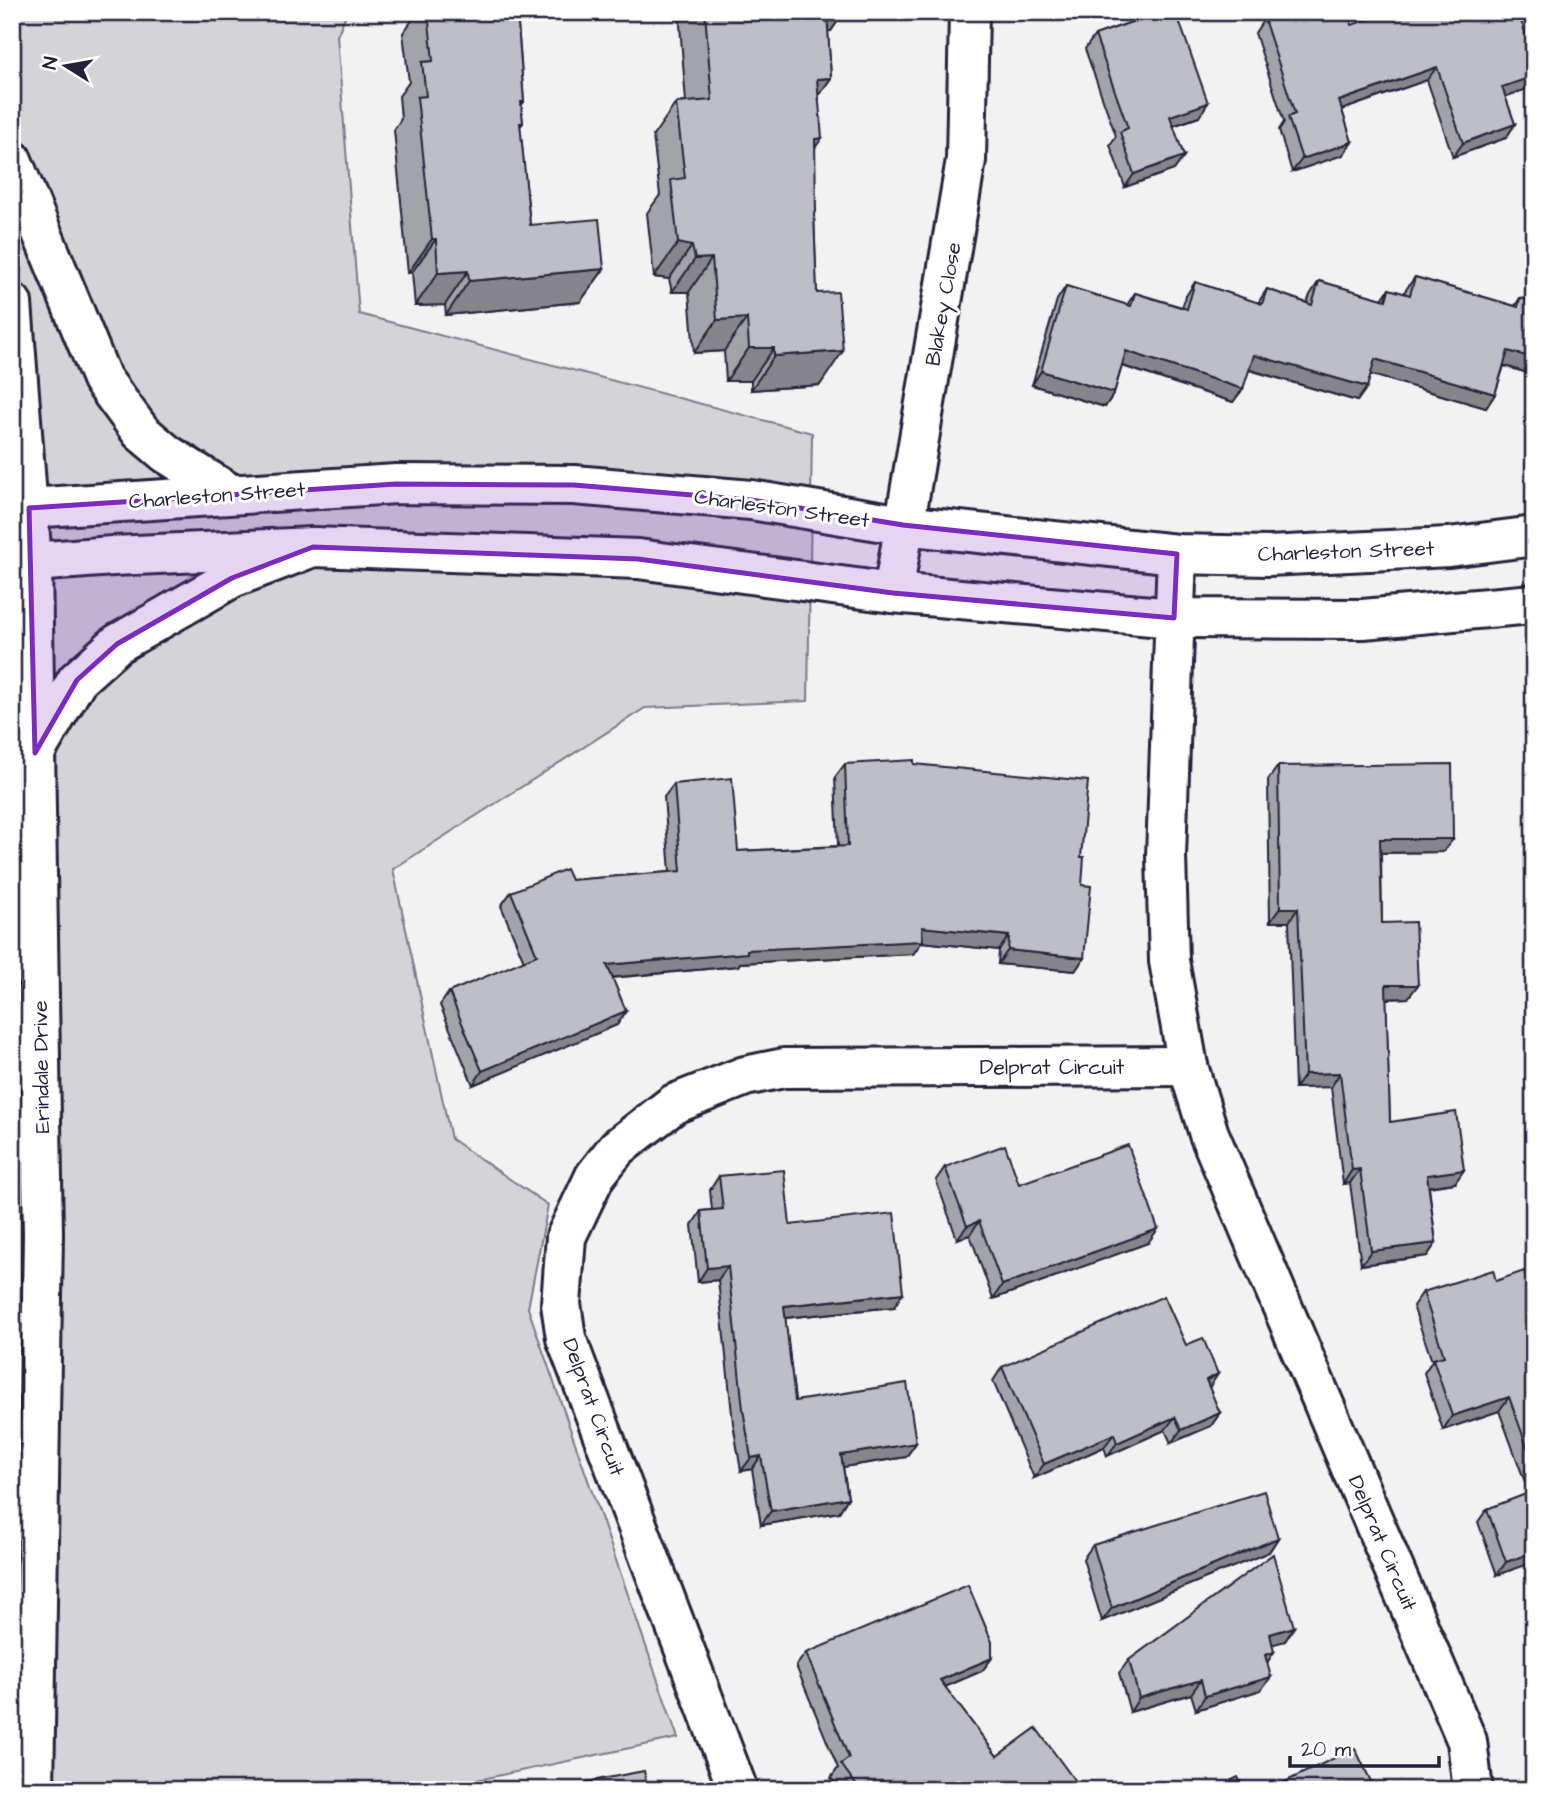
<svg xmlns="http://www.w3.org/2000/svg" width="1546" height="1802" font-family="'Architects Daughter',sans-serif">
<rect width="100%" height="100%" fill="#f2f2f3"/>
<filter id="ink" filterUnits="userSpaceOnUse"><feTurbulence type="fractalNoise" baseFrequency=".0143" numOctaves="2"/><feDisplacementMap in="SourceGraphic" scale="14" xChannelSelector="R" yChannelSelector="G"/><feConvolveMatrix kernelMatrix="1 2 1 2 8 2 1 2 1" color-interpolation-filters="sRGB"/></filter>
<g filter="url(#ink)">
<!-- green -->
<path fill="#d3d3d8" stroke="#7a7a8a" stroke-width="2" d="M 12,12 L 347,12 L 337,36 L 359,314 L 812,433 L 808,701 L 645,708 L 393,869 L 451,1139 L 548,1205 L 528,1308 L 678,1738 L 429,1790 L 12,1790 Z"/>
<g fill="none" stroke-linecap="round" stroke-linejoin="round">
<!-- street casing -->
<g stroke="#22223b" stroke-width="44">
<g id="street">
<path d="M 1177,554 L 1166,856 L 1169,961 L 1188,1066 L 1209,1134 L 1467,1741 L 1473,1790"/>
<path d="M 893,593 L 966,160 L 969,12"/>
<path d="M 738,1790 L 566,1338 L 561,1304 L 566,1237 L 595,1176 L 617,1148 L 674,1104 L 745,1076 L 784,1068 L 1188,1066"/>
</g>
</g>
<!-- secondary casing -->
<g stroke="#22223b" stroke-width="44">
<g id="secondary">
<path d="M 29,508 L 396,484 L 574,485 L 751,500 L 903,525 L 1177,554 L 1268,556 L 1449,547 L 1534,536"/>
<path d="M 32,562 L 113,556 L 313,547 L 638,559 L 893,593 L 1174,618 L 1363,619 L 1534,604"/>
</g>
</g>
<!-- primary casing -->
<g stroke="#22223b" stroke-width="44">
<g id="primary">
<path d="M 12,160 L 102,379 L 141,432 L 167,454 L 231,494"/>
<path d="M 12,303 L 32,562 L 41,1121 L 43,1234 L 34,1790"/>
<path d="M 36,751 L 77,680 L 117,644 L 232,578 L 313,547"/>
</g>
</g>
<!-- street -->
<use href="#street" stroke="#fff" stroke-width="38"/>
<!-- secondary -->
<use href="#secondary" stroke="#fff" stroke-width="38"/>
<!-- primary -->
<use href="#primary" stroke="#fff" stroke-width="38"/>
</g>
<!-- wall -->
<g fill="#a3a3aa" stroke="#22223b" stroke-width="2">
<path d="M 418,12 L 517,12 L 524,102 L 521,106 L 523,123 L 520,127 L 530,225 L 604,269 L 580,302 L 446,315 L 445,305 L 415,306 L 412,272 L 408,273 L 394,130 L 401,119 L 399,96 L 409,82 L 403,33 Z"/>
<path d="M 679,12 L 844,12 L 831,31 L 828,31 L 831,78 L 819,95 L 815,149 L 814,215 L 820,385 L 751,390 L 751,381 L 726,381 L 724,351 L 694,353 L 689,292 L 672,292 L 669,279 L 654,277 L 647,213 L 660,195 L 653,136 L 676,103 L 686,102 Z"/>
<path d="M 1124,12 L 1176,12 L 1199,117 L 1173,126 L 1184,156 L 1174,170 L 1125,187 L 1110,145 L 1116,136 L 1085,49 L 1095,35 L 1131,22 Z"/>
<path d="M 1264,19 L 1352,25 L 1534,58 L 1534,82 L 1530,88 L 1505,96 L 1515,124 L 1506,138 L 1453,157 L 1427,80 L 1342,110 L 1352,142 L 1343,155 L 1292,172 L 1279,130 L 1284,122 L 1255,33 Z"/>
<path d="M 1415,277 L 1515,306 L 1520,298 L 1534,302 L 1534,375 L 1504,366 L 1495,394 L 1486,408 L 1370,374 L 1367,387 L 1357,401 L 1249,370 L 1233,402 L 1122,366 L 1114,393 L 1105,407 L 1032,385 L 1057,300 L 1066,286 L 1127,305 L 1135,293 L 1182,307 L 1186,296 L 1195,282 L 1258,303 L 1267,289 L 1307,303 L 1310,295 L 1319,281 L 1382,299 L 1389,289 L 1404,294 L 1405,291 Z"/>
<path d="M 845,764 L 914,764 L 1081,857 L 1084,958 L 1075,971 L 998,964 L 999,950 L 922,942 L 913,954 L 740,963 L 738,966 L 612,978 L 626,1011 L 617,1025 L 473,1085 L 440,1005 L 449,992 L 524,961 L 501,906 L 511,892 L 571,880 L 670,872 L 664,797 L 674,784 L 738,851 L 838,846 L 835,777 Z"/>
<path d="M 1278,766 L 1453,839 L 1443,852 L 1381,853 L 1382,923 L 1408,998 L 1386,999 L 1390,1122 L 1455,1183 L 1429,1187 L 1436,1243 L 1427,1256 L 1361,1265 L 1350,1183 L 1343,1184 L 1331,1087 L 1295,1088 L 1289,922 L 1270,922 L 1268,780 Z"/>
<path d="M 945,1167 L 1019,1184 L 1148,1243 L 993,1299 L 970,1235 L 957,1239 L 936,1180 Z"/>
<path d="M 719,1176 L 790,1225 L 894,1307 L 785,1318 L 795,1401 L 916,1443 L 906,1457 L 843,1467 L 848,1498 L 839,1512 L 761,1525 L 752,1469 L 741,1471 L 733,1423 L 718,1280 L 698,1282 L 692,1225 L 701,1211 L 712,1210 L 710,1190 Z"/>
<path d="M 1496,1281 L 1534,1301 L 1534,1562 L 1497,1575 L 1478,1522 L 1487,1509 L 1529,1493 L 1499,1411 L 1443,1430 L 1424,1373 L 1432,1361 L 1413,1306 L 1423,1292 Z"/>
<path d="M 1186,1345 L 1220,1413 L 1211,1426 L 1171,1443 L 1165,1430 L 1107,1456 L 1104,1447 L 1034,1478 L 993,1381 L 1002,1367 Z"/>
<path d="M 1278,1538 L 1269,1552 L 1102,1621 L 1083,1559 L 1093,1545 Z"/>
<path d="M 1294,1627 L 1285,1641 L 1272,1644 L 1261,1690 L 1196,1710 L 1191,1694 L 1130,1712 L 1119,1673 L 1129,1660 Z"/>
<path d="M 806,1653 L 992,1658 L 982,1671 L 945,1687 L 997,1756 L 1070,1790 L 840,1790 L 831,1778 L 838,1768 L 796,1666 Z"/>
<path d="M 586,1782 L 648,1790 L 581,1790 Z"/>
</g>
<!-- shaded-wall -->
<g fill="#85858b" stroke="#22223b" stroke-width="2">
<path d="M 817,12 L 844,12 L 831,31 L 803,33 Z"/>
<path d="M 1437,67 L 1427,80 L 1330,114 L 1339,101 Z"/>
<path d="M 1534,76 L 1534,82 L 1530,88 L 1493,101 L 1502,87 Z"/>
<path d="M 831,78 L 808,111 L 817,79 Z"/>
<path d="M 1208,103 L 1199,117 L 1160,130 L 1170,116 Z"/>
<path d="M 1515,124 L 1506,138 L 1453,157 L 1463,143 Z"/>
<path d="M 822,138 L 799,171 L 815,139 Z"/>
<path d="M 1352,142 L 1343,155 L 1292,172 L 1302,159 Z"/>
<path d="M 1184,156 L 1174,170 L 1125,187 L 1134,174 Z"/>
<path d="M 432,239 L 436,239 L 412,272 L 408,273 Z"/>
<path d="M 678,243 L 692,246 L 669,279 L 654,277 Z"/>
<path d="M 712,258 L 689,292 L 672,292 L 695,259 Z"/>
<path d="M 604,269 L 580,302 L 446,315 L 469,281 Z"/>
<path d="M 468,271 L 445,305 L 415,306 L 438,273 Z"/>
<path d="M 747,318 L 724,351 L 694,353 L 717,320 Z"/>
<path d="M 749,348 L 774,348 L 751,381 L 726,381 Z"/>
<path d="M 843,351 L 820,385 L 751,390 L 774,356 Z"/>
<path d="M 1126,351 L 1243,389 L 1233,402 L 1117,364 Z"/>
<path d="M 1508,351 L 1534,358 L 1534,375 L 1499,364 Z"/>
<path d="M 1254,355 L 1367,387 L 1357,401 L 1244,368 Z"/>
<path d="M 1375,359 L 1495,394 L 1486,408 L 1365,373 Z"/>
<path d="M 1041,371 L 1114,393 L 1105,407 L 1032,385 Z"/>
<path d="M 1380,839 L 1453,839 L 1443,852 L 1371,853 Z"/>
<path d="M 1280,908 L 1298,908 L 1289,922 L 1270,922 Z"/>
<path d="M 922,927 L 1009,936 L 999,950 L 922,942 L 913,954 L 740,963 L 738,966 L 597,979 L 607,965 L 747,950 Z"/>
<path d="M 1008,950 L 1084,958 L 1075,971 L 998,964 Z"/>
<path d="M 1386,985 L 1418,985 L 1408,998 L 1376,999 Z"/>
<path d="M 626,1011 L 617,1025 L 473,1085 L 482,1071 Z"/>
<path d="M 1340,1073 L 1331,1087 L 1295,1088 L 1305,1074 Z"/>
<path d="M 1360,1169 L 1350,1183 L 1343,1184 L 1352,1170 Z"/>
<path d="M 1464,1170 L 1455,1183 L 1417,1188 L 1427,1175 Z"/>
<path d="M 979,1221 L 970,1235 L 957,1239 L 967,1226 Z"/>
<path d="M 1158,1229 L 1148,1243 L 993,1299 L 1002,1285 Z"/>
<path d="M 1436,1243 L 1427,1256 L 1361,1265 L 1371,1251 Z"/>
<path d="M 728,1266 L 718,1280 L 698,1282 L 707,1268 Z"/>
<path d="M 903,1293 L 894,1307 L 774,1319 L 784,1306 Z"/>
<path d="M 1218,1374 L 1209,1388 L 1206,1380 Z"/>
<path d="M 1509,1397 L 1499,1411 L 1443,1430 L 1452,1416 Z"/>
<path d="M 1220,1413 L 1211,1426 L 1171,1443 L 1181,1430 Z"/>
<path d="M 1175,1417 L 1165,1430 L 1107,1456 L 1117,1443 Z"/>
<path d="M 1114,1434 L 1104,1447 L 1034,1478 L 1044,1464 Z"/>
<path d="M 916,1443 L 906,1457 L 831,1469 L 841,1455 Z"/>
<path d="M 761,1456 L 752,1469 L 741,1471 L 751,1458 Z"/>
<path d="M 848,1498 L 839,1512 L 761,1525 L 771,1511 Z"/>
<path d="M 1278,1538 L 1269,1552 L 1102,1621 L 1112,1608 Z"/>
<path d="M 1534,1552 L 1534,1562 L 1497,1575 L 1506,1562 Z"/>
<path d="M 1294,1627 L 1285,1641 L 1260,1648 L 1270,1634 Z"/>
<path d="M 1274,1652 L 1265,1666 L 1265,1655 Z"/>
<path d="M 992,1658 L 982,1671 L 930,1693 L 940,1680 Z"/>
<path d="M 1271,1677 L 1261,1690 L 1196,1710 L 1205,1696 Z"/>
<path d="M 1201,1680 L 1191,1694 L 1130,1712 L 1139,1698 Z"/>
<path d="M 1075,1781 L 1070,1790 L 1064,1790 Z"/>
</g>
<!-- building -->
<g fill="#bebec6" stroke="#22223b" stroke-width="2">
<path d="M 428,12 L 517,12 L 524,102 L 521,102 L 523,123 L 520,123 L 530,225 L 599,219 L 604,269 L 469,281 L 468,271 L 438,273 L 436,239 L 432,239 L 417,97 L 426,96 L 422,62 L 433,61 Z"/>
<path d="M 705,12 L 827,12 L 831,78 L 817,79 L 822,138 L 815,139 L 816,212 L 814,213 L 817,293 L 838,292 L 843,351 L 774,356 L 774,348 L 749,348 L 747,318 L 717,320 L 712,258 L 695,259 L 692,246 L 678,243 L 671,180 L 685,178 L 676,103 L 712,100 Z"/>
<path d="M 1143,12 L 1176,12 L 1208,103 L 1170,116 L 1184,156 L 1134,174 L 1120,132 L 1128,128 L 1095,35 L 1146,17 Z"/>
<path d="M 1285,12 L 1348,12 L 1352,25 L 1388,12 L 1518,12 L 1534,58 L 1534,76 L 1502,87 L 1515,124 L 1463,143 L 1437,67 L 1339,101 L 1352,142 L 1302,159 L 1288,117 L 1295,114 L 1264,19 Z"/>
<path d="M 1415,277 L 1518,307 L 1520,298 L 1534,302 L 1534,358 L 1508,351 L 1495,394 L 1375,359 L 1367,387 L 1254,355 L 1243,389 L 1126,351 L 1114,393 L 1041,371 L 1066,286 L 1131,306 L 1135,293 L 1187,309 L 1195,282 L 1262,304 L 1267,289 L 1312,305 L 1319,281 L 1386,300 L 1389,289 L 1410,295 Z"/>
<path d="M 914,760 L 914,764 L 1088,781 L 1081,857 L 1084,857 L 1082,885 L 1091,886 L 1084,958 L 1008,950 L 1009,936 L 922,927 L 923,941 L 747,950 L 747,953 L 607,965 L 626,1011 L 482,1071 L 449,992 L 537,955 L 511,892 L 566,869 L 571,880 L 681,871 L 674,784 L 732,778 L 738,851 L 848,846 L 845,764 Z"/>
<path d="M 1452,764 L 1453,839 L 1380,839 L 1382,923 L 1415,922 L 1418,985 L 1386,985 L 1390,1122 L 1456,1112 L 1464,1170 L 1427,1175 L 1436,1243 L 1371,1251 L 1360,1169 L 1352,1170 L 1340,1073 L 1305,1074 L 1298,908 L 1280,908 L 1278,766 Z"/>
<path d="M 1005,1145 L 1019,1184 L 1128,1145 L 1158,1229 L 1002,1285 L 979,1221 L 967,1226 L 945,1167 Z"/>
<path d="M 784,1170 L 790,1225 L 894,1213 L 903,1293 L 784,1306 L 795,1401 L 907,1383 L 916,1443 L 841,1455 L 848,1498 L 771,1511 L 761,1456 L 751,1458 L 743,1409 L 728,1266 L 707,1268 L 701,1211 L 723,1209 L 719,1176 Z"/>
<path d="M 1493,1270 L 1496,1281 L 1524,1271 L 1534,1301 L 1534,1466 L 1509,1397 L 1452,1416 L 1433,1359 L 1444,1356 L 1423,1292 Z"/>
<path d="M 1164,1296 L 1186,1345 L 1203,1338 L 1218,1374 L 1206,1380 L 1220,1413 L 1181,1430 L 1175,1417 L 1117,1443 L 1114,1434 L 1044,1464 L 1002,1367 Z"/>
<path d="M 1264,1491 L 1278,1538 L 1112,1608 L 1093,1545 Z"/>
<path d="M 1534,1491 L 1534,1552 L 1506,1562 L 1487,1509 Z"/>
<path d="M 1273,1554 L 1294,1627 L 1270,1634 L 1274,1652 L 1265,1655 L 1271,1677 L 1205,1696 L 1201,1680 L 1139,1698 L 1129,1660 Z"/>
<path d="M 968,1585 L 992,1642 L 992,1658 L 940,1680 L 997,1756 L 1036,1728 L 1075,1781 L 1064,1790 L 860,1790 L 841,1764 L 849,1758 L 806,1653 Z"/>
<path d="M 1355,1748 L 1375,1790 L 1268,1790 Z"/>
<path d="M 644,1771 L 648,1790 L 588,1790 L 586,1782 Z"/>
<path d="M 1238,1777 L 1244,1790 L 1211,1790 Z"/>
</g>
</g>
<!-- marked area -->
<path fill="#7b2cbf" fill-opacity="0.2" stroke="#7b2cbf" stroke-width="5" stroke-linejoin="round" d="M 396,484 L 574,485 L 751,500 L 903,525 L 1177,554 L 1174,618 L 893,593 L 638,559 L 313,547 L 232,578 L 117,644 L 77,680 L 35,753 L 29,508 Z"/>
<g text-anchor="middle" stroke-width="6" stroke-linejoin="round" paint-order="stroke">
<!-- street labels -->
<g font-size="21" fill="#22223b" stroke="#fff">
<text transform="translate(943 304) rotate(-80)" y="7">Blakey Close</text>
<text transform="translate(217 495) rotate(-4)" y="7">Charleston Street</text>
<text transform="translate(782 508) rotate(8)" y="7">Charleston Street</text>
<text transform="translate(1346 551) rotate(-2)" y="7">Charleston Street</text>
<text transform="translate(41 1067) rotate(-91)" y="7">Erindale Drive</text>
<text x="1052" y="1074">Delprat Circuit</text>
<text transform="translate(594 1407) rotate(70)" y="7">Delprat Circuit</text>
<text transform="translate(1383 1543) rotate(67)" y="7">Delprat Circuit</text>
</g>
</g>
<!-- margin -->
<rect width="1546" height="1802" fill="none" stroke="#fff" stroke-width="42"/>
<rect x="21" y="21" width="1504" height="1760" fill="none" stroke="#22223b" stroke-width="2.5" filter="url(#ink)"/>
<!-- north arrow -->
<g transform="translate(66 66) rotate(281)" stroke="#ffffff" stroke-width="5" paint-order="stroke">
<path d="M0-5L12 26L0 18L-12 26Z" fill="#22223b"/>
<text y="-10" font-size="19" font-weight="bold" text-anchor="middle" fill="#22223b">N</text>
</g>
<!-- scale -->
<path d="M1290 1756v10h149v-10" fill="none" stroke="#22223b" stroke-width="3.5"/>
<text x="1301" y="1756" font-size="21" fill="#22223b" stroke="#ffffff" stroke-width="5" paint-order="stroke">20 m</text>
</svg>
